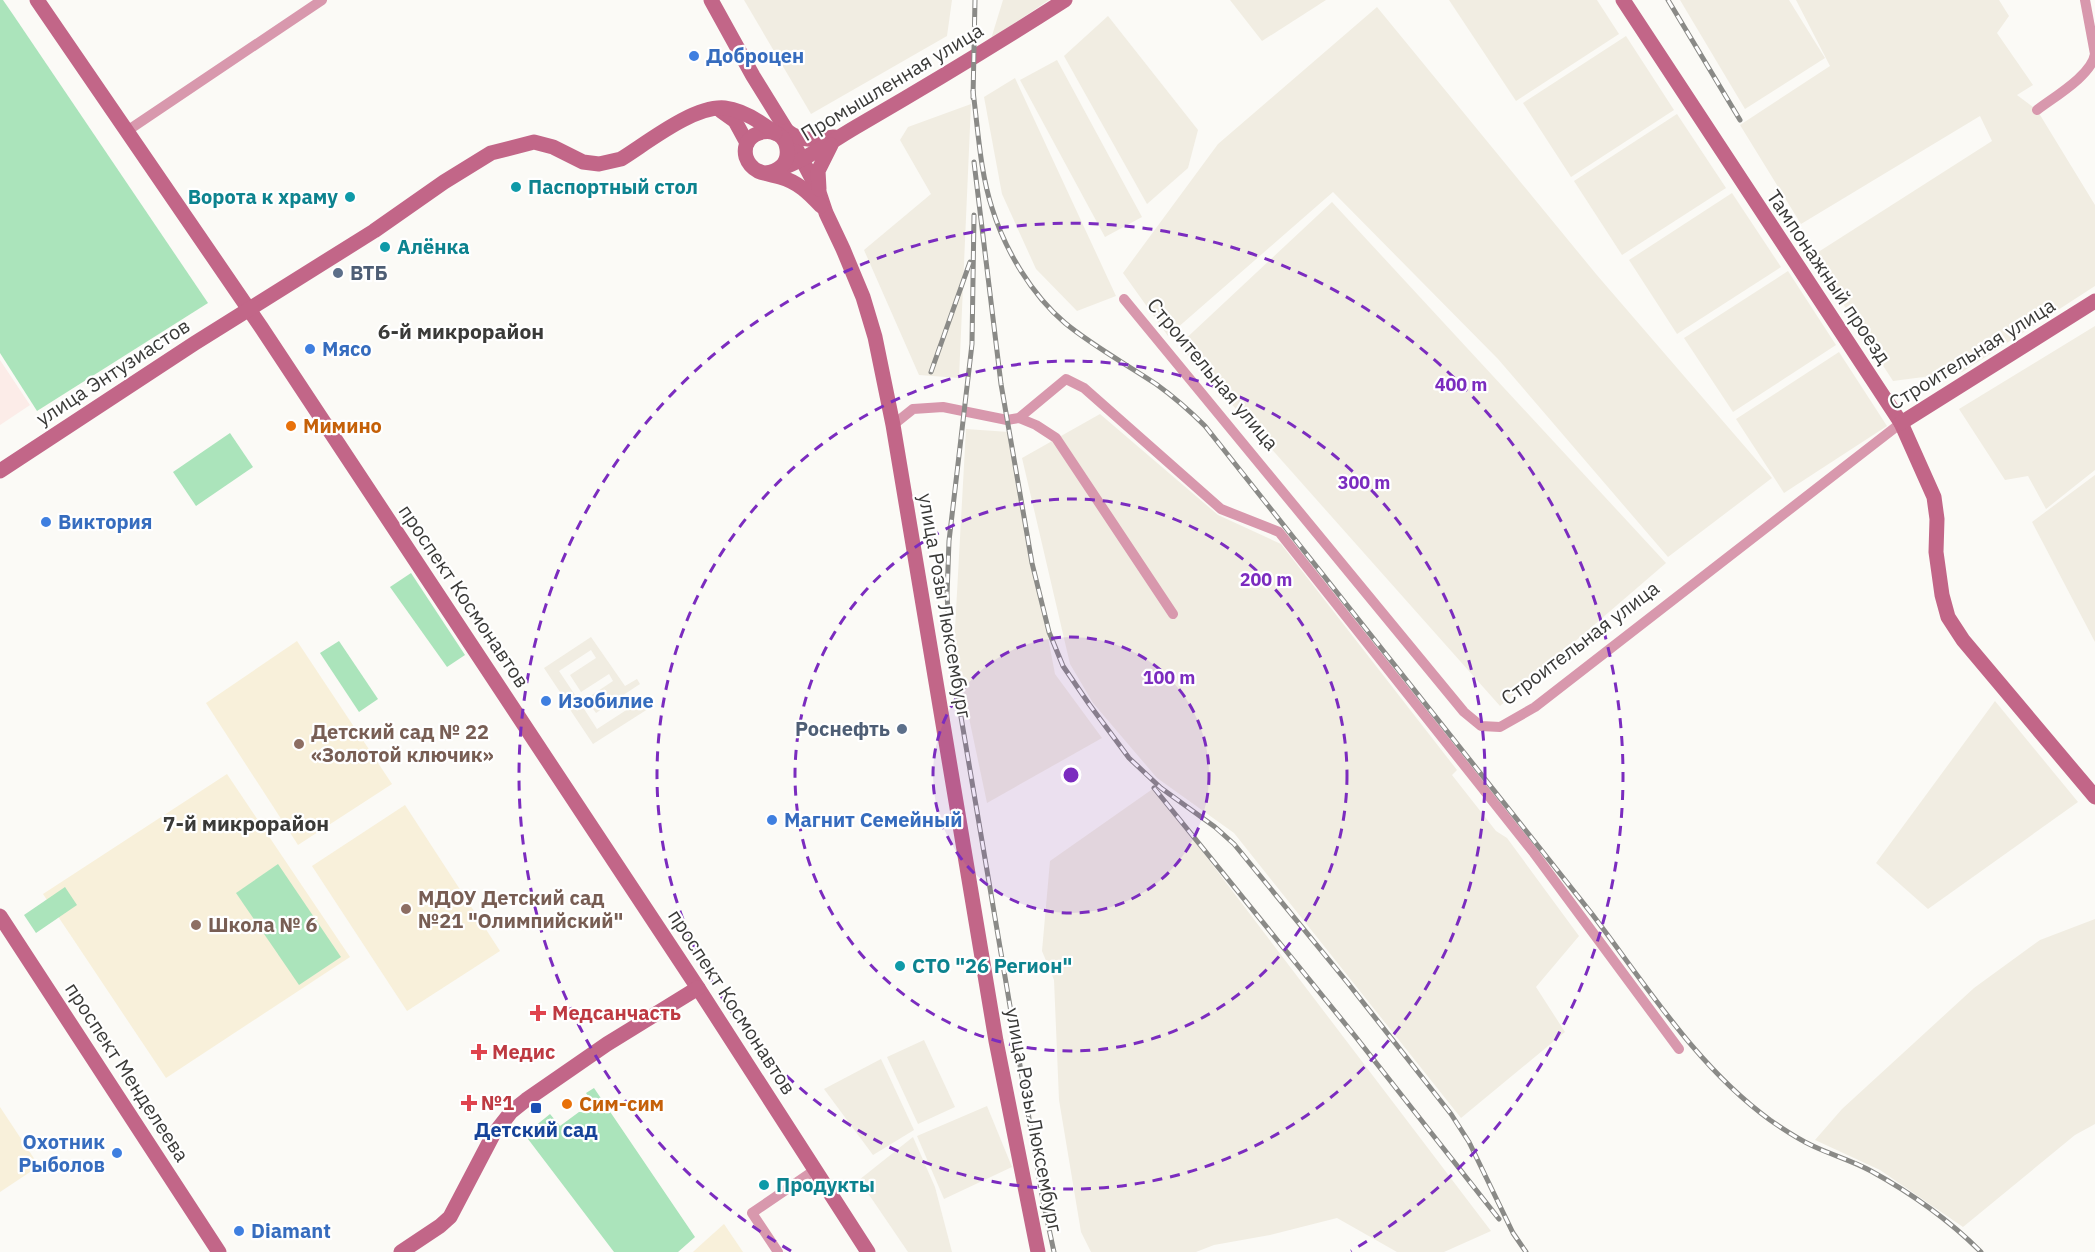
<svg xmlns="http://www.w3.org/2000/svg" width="2095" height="1252" font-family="'IBM Plex Sans',sans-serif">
<rect width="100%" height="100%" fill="#fbfaf6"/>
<!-- built -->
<g fill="#f1ede2">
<path d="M 744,0 L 952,0 L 947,36 L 811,114 Z"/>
<path d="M 1003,0 L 1049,0 L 991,39 Z"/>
<path d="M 1230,0 L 1326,0 L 1262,41 Z"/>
<path d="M 1449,0 L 1597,0 L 1619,34 L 1516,101 Z"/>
<path d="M 1680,0 L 1789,0 L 1825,58 L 1745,109 Z"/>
<path d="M 1796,0 L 1999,0 L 2009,16 L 1997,33 L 2033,85 L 2017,95 L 2037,110 L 2095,205 L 2095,286 L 1962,372 L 1893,381 L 1812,256 L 1992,141 L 1980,116 L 1801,224 L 1740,125 L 1830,66 Z"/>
<path d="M 1377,7 L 1596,274 L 1772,478 L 1668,557 L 1498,359 L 1333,192 L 1168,336 L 1123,273 L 1218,144 Z"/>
<path d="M 1108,16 L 1198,130 L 1188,168 L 1147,204 L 1064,56 Z"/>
<path d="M 1626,36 L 1674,110 L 1571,177 L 1523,103 Z"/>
<path d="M 1057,60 L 1142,217 L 1105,237 L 1020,80 Z"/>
<path d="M 1015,78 L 1116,296 L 1077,311 L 1036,269 L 1002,194 L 984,97 Z"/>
<path d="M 971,104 L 959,378 L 919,375 L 864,250 L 931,194 L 900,140 L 908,127 Z"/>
<path d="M 1677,114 L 1726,188 L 1622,255 L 1574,181 Z"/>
<path d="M 1732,193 L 1781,267 L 1677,334 L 1629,260 Z"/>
<path d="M 1332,202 L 1666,563 L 1500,706 L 1179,345 Z"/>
<path d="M 1788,271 L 1836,345 L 1733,412 L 1684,338 Z"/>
<path d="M 2095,326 L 2095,470 L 2046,509 L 2028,476 L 2005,480 L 1959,409 Z"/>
<path d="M 1839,352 L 1887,426 L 1784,493 L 1736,419 Z"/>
<path d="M 1100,414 L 1218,515 L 1281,544 L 1457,770 L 1452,775 L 1496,831 L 1507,838 L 1579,936 L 1536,987 L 1565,1032 L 1461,1118 L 1234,833 L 1157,778 L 1093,703 L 1070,664 L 1022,458 Z"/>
<path d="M 966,429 L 1009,432 L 1055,674 L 1102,738 L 987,803 L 954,647 Z"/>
<path d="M 2095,475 L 2095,642 L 2032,522 Z"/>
<path d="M 591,637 L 625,686 L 637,679 L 640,684 L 596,713 L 586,699 L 613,681 L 609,674 L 581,692 L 570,675 L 596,658 L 591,650 L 559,671 L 575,695 L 566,701 L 544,668 Z"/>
<path d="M 577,698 L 597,729 L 645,698 L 651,707 L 593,744 L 567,705 Z"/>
<path d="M 1995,701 L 2078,802 L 1928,909 L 1876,863 Z"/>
<path d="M 1154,788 L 1491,1231 L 1444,1252 L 1397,1252 L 1337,1218 L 1270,1235 L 1214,1245 L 1196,1252 L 1091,1252 L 1081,1232 L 1059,1100 L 1054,980 L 1042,951 L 1050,861 Z"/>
<path d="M 2095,919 L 2095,1124 L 2075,1135 L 1963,1227 L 1880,1170 L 1815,1140 L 1842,1109 L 1974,988 L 2040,940 Z"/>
<path d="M 924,1040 L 955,1107 L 918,1124 L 887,1057 Z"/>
<path d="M 881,1059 L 914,1130 L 873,1155 L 824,1089 Z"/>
<path d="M 987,1106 L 1012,1167 L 944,1199 L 917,1136 Z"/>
<path d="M 913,1137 L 935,1187 L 952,1252 L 908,1252 L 859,1180 Z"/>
</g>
<!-- education -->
<g fill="#f8f0da">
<path d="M 297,641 L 392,784 L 298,845 L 206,703 Z"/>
<path d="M 227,774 L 350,957 L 166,1078 L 43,894 Z"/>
<path d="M 405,805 L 500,951 L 407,1011 L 312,866 Z"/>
<path d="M 0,1107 L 39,1166 L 0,1192 Z"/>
<path d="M 724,1224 L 743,1252 L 693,1252 L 705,1241 Z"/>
</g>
<!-- medical -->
<path fill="#fcece8" d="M 0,360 L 30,405 L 0,425 Z"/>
<!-- green -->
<g fill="#abe4bb">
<path d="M 0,0 L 3,0 L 14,16 L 208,303 L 37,411 L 0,353 Z"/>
<path d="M 230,433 L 253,467 L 196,506 L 173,472 Z"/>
<path d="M 411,573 L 465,655 L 447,667 L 390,587 Z"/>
<path d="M 339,641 L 378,699 L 359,712 L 320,653 Z"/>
<path d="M 278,864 L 341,957 L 299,985 L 236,893 Z"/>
<path d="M 65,887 L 77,905 L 36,933 L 24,915 Z"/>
<path d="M 594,1088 L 695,1237 L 678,1252 L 614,1252 L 528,1139 L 534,1127 L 550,1114 L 560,1126 L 579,1112 L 599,1112 L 586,1093 Z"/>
</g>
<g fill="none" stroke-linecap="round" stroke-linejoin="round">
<!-- street -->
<g stroke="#d898ad" stroke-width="10">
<path d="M 2037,110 C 2054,97 2092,75 2095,54 L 2085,0"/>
<path d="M 127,131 L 322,0"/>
<path d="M 1124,299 L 1464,712 L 1481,726 L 1500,727 L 1535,707 L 1901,423"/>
<path d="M 1019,418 L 1036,425 L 1056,438 L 1173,614"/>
<path d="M 893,425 L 913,409 L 943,407 L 1007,420 L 1019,418 L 1066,379 L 1084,388 L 1221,509 L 1279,532 L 1534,853 L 1679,1049"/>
<path d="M 778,1252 L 752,1213 L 815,1170"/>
</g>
<!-- secondary -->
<g stroke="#c26688" stroke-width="15">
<path d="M 37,0 L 261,327 L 698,988 L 868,1252"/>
<path d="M 711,0 L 753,76 L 787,131 L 819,192 L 826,213 L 843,249 L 863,297 L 875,337 L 893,425 L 996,1041 L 1038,1252"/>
<path d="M 1623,0 L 1901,423 L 1934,497 L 1937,519 L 1936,552 L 1942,595 L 1948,617 L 1963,640 L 2095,797"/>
<path d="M 721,111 L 735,121 L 747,143"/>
<path d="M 787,131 C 801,142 817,140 834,137"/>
<path d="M 777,170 C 808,159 833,140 861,124 C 930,84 998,43 1065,0"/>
<path d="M 765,173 C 778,172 789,164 787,149 C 784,121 739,129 746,157 C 748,163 752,168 758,171 C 765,174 773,175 780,177 C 798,182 809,193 821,206"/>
<path d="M 819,189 L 818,171 L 831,145"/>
<path d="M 1901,423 L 2095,301"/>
<path d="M 0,471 L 195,343 L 374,231 L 444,182 L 491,153 L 534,142 L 553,147 L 583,162 L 599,164 L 621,159 C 647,143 694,105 725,108 C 743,110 761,122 775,133"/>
<path d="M 0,916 L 219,1252"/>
<path d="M 401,1252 L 440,1226 L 450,1217 L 493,1135 L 511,1112 L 526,1100 L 607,1044 L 698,988"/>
</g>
<!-- rail casing -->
<g stroke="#8a8a87" stroke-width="5">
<g id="rail">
<path d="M 1668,0 L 1740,120"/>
<path d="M 973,91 C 978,129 980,171 992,208 C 1005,250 1031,294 1065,323 C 1093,346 1126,364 1156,384 C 1174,397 1190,411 1205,426 L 1592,914 C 1646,985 1697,1067 1770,1120 C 1783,1129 1798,1139 1813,1146 C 1832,1155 1853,1161 1871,1171 C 1911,1193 1949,1220 1981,1252"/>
<path d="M 973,98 L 975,0"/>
<path d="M 974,162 L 1001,384 L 1032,563 L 1049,632 L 1063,666 L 1089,704 L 1129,758 L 1161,788 L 1215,827 L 1234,844 L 1347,982 L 1451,1114 L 1469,1142 L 1513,1233 L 1526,1252"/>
<path d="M 974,215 L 972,344 L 949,541 L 947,595 L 950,641 L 960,711 L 1043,1201 L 1054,1252"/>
<path d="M 931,372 L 970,262"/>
<path d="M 1154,788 L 1355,1036 L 1499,1219"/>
</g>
</g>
<!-- rail -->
<use href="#rail" stroke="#fff" stroke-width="3" stroke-dasharray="9" stroke-linecap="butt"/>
</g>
<!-- distance rings -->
<circle cx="1071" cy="775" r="138" fill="#7b2cbf" fill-opacity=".12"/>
<g fill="none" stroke="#7b2cbf" stroke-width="3" stroke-dasharray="10 8">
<circle cx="1071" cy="775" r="138"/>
<circle cx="1071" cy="775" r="276"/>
<circle cx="1071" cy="775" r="414"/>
<path d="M791 1251A552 552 0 1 1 1351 1251"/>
</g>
<!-- markers -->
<g fill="#3f7fe0" stroke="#fff" stroke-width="2">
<circle cx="694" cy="56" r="6"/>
<circle cx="310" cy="349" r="6"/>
<circle cx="46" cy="522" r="6"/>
<circle cx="546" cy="701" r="6"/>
<circle cx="772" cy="820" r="6"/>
<circle cx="117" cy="1153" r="6"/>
<circle cx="239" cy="1231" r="6"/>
</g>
<g fill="#0f9aa8" stroke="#fff" stroke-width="2">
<circle cx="516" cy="187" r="6"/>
<circle cx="350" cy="197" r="6"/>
<circle cx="385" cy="247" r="6"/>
<circle cx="900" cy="966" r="6"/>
<circle cx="764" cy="1185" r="6"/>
</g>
<g fill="#5c6f8a" stroke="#fff" stroke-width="2">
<circle cx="338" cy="273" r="6"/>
<circle cx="902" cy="729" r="6"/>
</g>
<g fill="#e8710a" stroke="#fff" stroke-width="2">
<circle cx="291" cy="426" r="6"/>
<circle cx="567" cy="1104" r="6"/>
</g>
<g fill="#8d6e63" stroke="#fff" stroke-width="2">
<circle cx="299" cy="744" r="6"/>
<circle cx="406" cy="909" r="6"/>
<circle cx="196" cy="925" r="6"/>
</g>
<g fill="#e0444e" stroke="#fff" stroke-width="2">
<path d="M535 1004h6v6h6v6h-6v6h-6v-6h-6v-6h6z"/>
<path d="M476 1043h6v6h6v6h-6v6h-6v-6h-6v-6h6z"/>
<path d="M466 1094h6v6h6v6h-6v6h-6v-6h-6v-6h6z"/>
</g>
<rect fill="#1a4fb4" stroke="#fff" stroke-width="2" x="530" y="1102" width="12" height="12" rx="3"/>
<g text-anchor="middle" stroke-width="4.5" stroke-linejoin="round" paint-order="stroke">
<!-- shop labels -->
<g font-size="20" font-weight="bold" fill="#366cbe" stroke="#fff" text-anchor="start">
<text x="706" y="63">Доброцен</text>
<text x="322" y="356">Мясо</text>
<text x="58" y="529">Виктория</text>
<text x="558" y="708">Изобилие</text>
<text x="784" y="827">Магнит Семейный</text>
<text x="105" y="1149" text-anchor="end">Охотник<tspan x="105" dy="23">Рыболов</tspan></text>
<text x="251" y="1238">Diamant</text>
</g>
<!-- street labels -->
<g font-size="20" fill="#3a3a38" stroke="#fff">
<text transform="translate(892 82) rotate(-31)" y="7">Промышленная улица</text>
<text transform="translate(1829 277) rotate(56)" y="7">Тампонажный проезд</text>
<text transform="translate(1972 354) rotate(-32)" y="7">Строительная улица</text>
<text transform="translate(113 372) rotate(-33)" y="7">улица Энтузиастов</text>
<text transform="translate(1213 374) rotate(50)" y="7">Строительная улица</text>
<text transform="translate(464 596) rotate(56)" y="7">проспект Космонавтов</text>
<text transform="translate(945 606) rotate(80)" y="7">улица Розы Люксембург</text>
<text transform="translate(1580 643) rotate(-37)" y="7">Строительная улица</text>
<text transform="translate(732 1002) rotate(57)" y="7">проспект Космонавтов</text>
<text transform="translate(127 1072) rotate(57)" y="7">проспект Менделеева</text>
<text transform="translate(1034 1120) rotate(79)" y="7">улица Розы Люксембург</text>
</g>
<!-- culture labels -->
<g font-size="20" font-weight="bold" fill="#0d838f" stroke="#fff" text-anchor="start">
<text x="528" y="194">Паспортный стол</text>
<text x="338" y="204" text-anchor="end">Ворота к храму</text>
<text x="397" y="254">Алёнка</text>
<text x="912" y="973">СТО "26 Регион"</text>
<text x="776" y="1192">Продукты</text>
</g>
<!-- service labels -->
<g font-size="20" font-weight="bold" fill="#4e5e75" stroke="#fff" text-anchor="start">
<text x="350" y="280">ВТБ</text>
<text x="890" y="736" text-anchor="end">Роснефть</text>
</g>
<!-- food labels -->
<g font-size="20" font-weight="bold" fill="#c56008" stroke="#fff" text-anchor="start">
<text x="303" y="433">Мимино</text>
<text x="579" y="1111">Сим-сим</text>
</g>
<!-- education labels -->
<g font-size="20" font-weight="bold" fill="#785e54" stroke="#fff" text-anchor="start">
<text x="311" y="739">Детский сад № 22<tspan x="311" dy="23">«Золотой ключик»</tspan></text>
<text x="418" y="905">МДОУ Детский сад<tspan x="418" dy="23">№21 "Олимпийский"</tspan></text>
<text x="208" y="932">Школа № 6</text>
</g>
<!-- health labels -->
<g font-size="20" font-weight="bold" fill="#be3a42" stroke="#fff" text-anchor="start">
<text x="552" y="1020">Медсанчасть</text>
<text x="492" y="1059">Медис</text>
<text x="481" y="1110">№1</text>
</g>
<!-- transit labels -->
<g font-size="20" font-weight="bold" fill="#164399" stroke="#fff">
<text x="536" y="1137">Детский сад</text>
</g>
<!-- neighbourhood labels -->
<g font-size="21" font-weight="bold" fill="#3a3a38" stroke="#fff">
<text x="461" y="339">6-й микрорайон</text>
<text x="246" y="831">7-й микрорайон</text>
</g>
</g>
<circle cx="1071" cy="775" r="9" fill="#7b2cbf" stroke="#fff" stroke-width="3"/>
<g font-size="18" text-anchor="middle" font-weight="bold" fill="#7b2cbf" stroke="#fff" stroke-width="4.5" stroke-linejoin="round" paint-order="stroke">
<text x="1461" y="391">400 m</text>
<text x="1364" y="489">300 m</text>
<text x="1266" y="586">200 m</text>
<text x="1169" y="684">100 m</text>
</g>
</svg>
